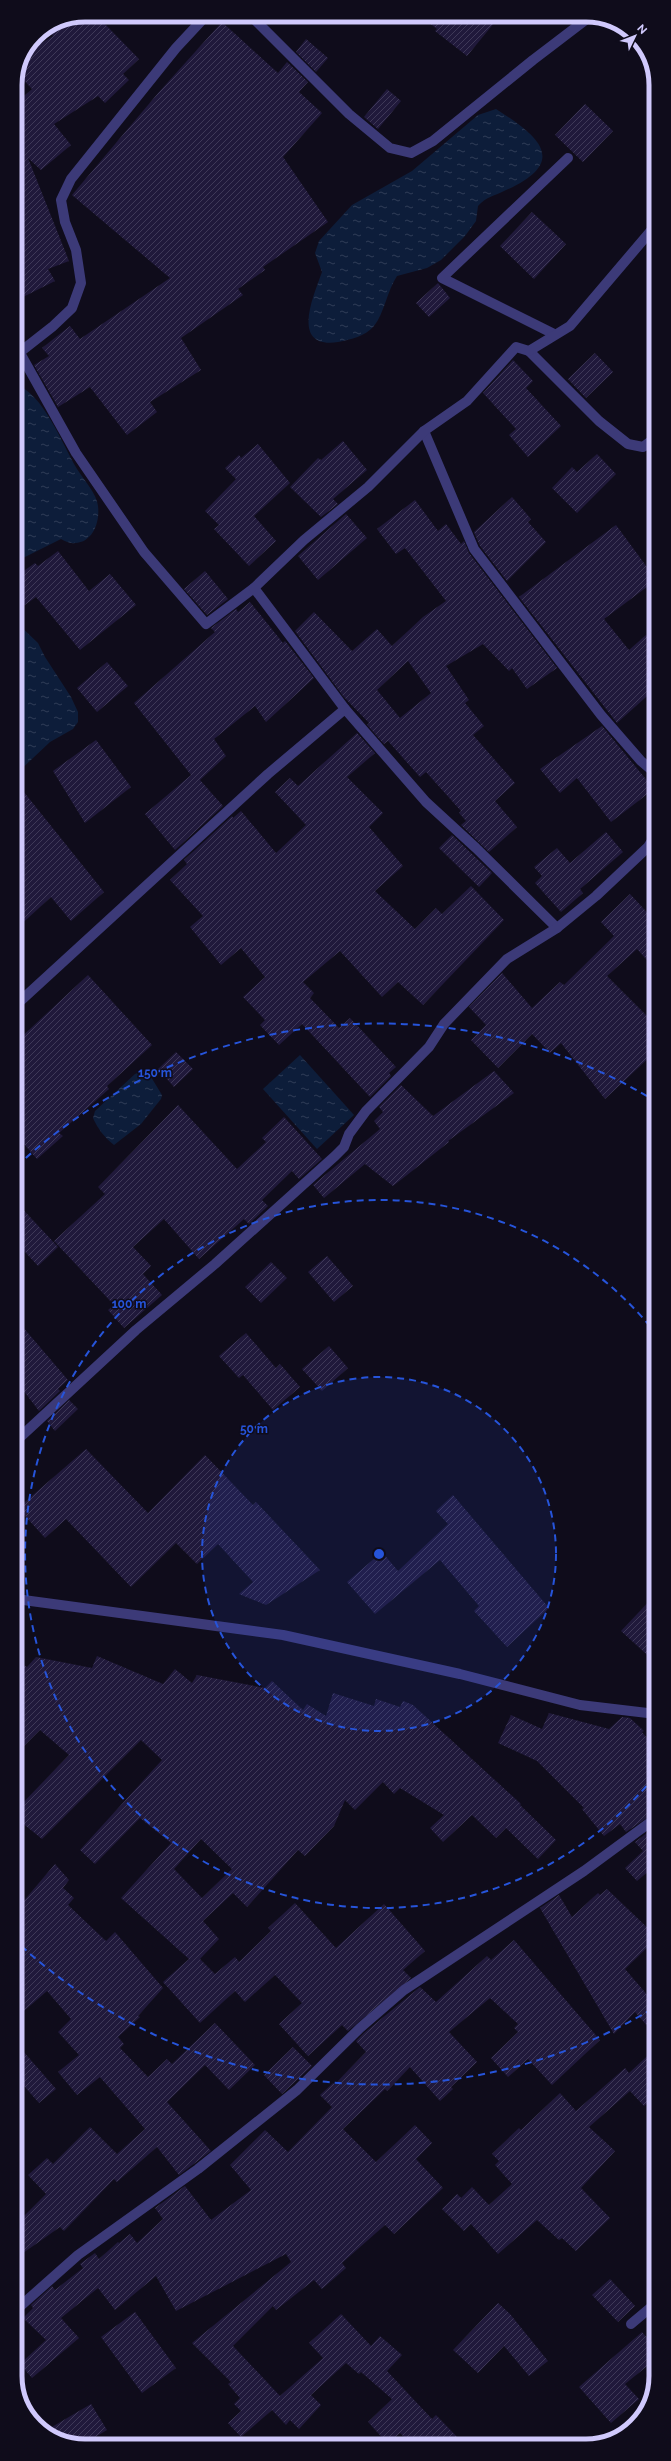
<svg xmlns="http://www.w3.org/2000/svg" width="671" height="2461" font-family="Raleway,sans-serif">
<defs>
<pattern id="water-ripples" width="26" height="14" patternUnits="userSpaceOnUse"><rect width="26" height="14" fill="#0d1d3a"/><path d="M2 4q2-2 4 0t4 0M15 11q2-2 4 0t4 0" fill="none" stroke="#2f3c57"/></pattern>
<pattern id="building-hatch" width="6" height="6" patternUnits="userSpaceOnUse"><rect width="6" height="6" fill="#20193b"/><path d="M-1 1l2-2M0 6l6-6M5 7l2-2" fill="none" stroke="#3f3958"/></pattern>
</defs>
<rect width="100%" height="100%" fill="#0f0c1b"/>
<!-- water -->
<g fill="url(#water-ripples)">
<path d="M 496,109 C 540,137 570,162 504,191 C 494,196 486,197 478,206 L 476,221 L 465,236 L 441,260 L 427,268 L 397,276 C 387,291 384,314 374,326 C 364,337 352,339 338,342 C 290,349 313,297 322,272 L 315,253 L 319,241 L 352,205 L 412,171 L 478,115 Z"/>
<path d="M 15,384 C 44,394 62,444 77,469 C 84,480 97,494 98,506 C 100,522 93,542 75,543 C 70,544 65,541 61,539 L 15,562 Z"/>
<path d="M 15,621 L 38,643 L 45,657 L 71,697 L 78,712 L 78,722 L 73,729 L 50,742 L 15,775 Z"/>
<path d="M 300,1055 L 354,1115 L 317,1149 L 263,1089 Z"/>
<path d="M 142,1071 L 151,1077 L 162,1095 L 161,1099 L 141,1124 L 114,1145 C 104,1137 98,1129 93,1118 L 95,1111 L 135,1074 Z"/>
</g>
<!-- building -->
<g fill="url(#building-hatch)" fill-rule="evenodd">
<path d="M 461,16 L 500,16 L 467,56 L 435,31 L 437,29 L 422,17 Z"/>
<path d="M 58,20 L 101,20 L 139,59 L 123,74 L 129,80 L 105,103 L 98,96 L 54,124 L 71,145 L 41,170 L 28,158 L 69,261 L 48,269 L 55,281 L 15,301 L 15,104 L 32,89 L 17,73 L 22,55 L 53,36 L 46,28 Z"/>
<path d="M 222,22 L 278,73 L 287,62 L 308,82 L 299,92 L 322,113 L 283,157 L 328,222 L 263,267 L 265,270 L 238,289 L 243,295 L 181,338 L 201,370 L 150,402 L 157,412 L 127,435 L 90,387 L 58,407 L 34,365 L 49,356 L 42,348 L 70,326 L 80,339 L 170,278 L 72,195 L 159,92 Z"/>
<path d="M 306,39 L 328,58 L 316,72 L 296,52 Z"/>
<path d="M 387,89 L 401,101 L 378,129 L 364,117 Z"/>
<path d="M 585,104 L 613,131 L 583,162 L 555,135 Z"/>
<path d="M 532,212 L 566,244 L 534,279 L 500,246 Z"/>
<path d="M 438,283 L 450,298 L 429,317 L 416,303 Z"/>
<path d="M 595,353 L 613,372 L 586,398 L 568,379 Z"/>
<path d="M 513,360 L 533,381 L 526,388 L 561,426 L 528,457 L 509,435 L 516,429 L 483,393 Z"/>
<path d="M 343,441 L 367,470 L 333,499 L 338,504 L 321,517 L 290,487 L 318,458 L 321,460 Z"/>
<path d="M 258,444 L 290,483 L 254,516 L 276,541 L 249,566 L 214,529 L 219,525 L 205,511 L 236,479 L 225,468 L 239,455 L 241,458 Z"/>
<path d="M 597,454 L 616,474 L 577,513 L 552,488 L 572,467 L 577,472 Z"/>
<path d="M 512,497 L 531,519 L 528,522 L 546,542 L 507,581 L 480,546 L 474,532 Z"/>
<path d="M 415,500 L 438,531 L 446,524 L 461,544 L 464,541 L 469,553 L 557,668 L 527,689 L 512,668 L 509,671 L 483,644 L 446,666 L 469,700 L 465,703 L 484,726 L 473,735 L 515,783 L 495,801 L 517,827 L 489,852 L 461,825 L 466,821 L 459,813 L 461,811 L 426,772 L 420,777 L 388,741 L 384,744 L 367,725 L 369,723 L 343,696 L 295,631 L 314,612 L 352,651 L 377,629 L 392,646 L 423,617 L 446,601 L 405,548 L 396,554 L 377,529 ZM 408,661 L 431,693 L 400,718 L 377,690 Z"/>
<path d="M 346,514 L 367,538 L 318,580 L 298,556 Z"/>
<path d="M 616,525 L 655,578 L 655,581 L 604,619 L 629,650 L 646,635 L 655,644 L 655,662 L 646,670 L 655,680 L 655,689 L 617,723 L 519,597 Z"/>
<path d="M 58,551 L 89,591 L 110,574 L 136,605 L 80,650 L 36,597 L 15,612 L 15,577 L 35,563 L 38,566 Z"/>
<path d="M 205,571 L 228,599 L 207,615 L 184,589 Z"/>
<path d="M 250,602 L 283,643 L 285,641 L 314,678 L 266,722 L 255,706 L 214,739 L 226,756 L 200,780 L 223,806 L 175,850 L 145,814 L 191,775 L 134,703 L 215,632 L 211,628 L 236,609 L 238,612 Z"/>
<path d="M 107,662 L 128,686 L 97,712 L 77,688 Z"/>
<path d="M 602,726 L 654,789 L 611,822 L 577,778 L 560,793 L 540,769 Z"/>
<path d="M 357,733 L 375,753 L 347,777 L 383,813 L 369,827 L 403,866 L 375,891 L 415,929 L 436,908 L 442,914 L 471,886 L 504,920 L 423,1005 L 398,982 L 382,997 L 340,951 L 303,982 L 314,993 L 310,998 L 339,1028 L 350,1018 L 396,1067 L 389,1073 L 391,1076 L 370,1097 L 302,1024 L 279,1045 L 260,1025 L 265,1020 L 243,997 L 265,977 L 241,948 L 221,965 L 190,927 L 203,916 L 170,880 L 187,864 L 184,860 L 232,816 L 233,818 L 241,811 L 276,853 L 306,825 L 275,792 L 290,778 L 298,786 Z"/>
<path d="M 96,740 L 131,787 L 85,823 L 53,771 Z"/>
<path d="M 15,781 L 104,892 L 71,921 L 51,897 L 16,929 Z"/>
<path d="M 606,832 L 623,852 L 580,889 L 583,893 L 561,912 L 535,883 L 542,876 L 534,867 L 557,848 L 570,863 Z"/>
<path d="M 452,835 L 492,873 L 479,887 L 439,848 Z"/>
<path d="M 630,894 L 655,921 L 655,969 L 637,949 L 607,976 L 655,1024 L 655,1052 L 605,1099 L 561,1043 L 550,1053 L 532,1034 L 498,1068 L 471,1040 L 486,1025 L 469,1007 L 502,973 L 532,1008 L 560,982 L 564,985 L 614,936 L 601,922 Z"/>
<path d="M 88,975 L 152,1045 L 107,1086 L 109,1089 L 59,1133 L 63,1136 L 37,1159 L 16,1135 L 16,1042 Z"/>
<path d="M 176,1052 L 193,1069 L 174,1087 L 158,1069 Z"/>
<path d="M 494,1071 L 514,1093 L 448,1141 L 449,1142 L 393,1186 L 365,1164 L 324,1198 L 313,1185 L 380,1129 L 374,1121 L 383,1112 L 379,1107 L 401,1085 L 433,1116 Z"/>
<path d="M 178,1105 L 237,1169 L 266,1142 L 262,1138 L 284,1117 L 322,1159 L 299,1179 L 292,1171 L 262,1200 L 268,1206 L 249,1224 L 244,1219 L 199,1259 L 164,1219 L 133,1247 L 151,1266 L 143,1274 L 162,1295 L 124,1328 L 108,1310 L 114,1305 L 54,1241 L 105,1194 L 98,1187 Z"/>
<path d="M 16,1202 L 58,1247 L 38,1266 L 16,1242 Z"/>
<path d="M 327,1256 L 353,1286 L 334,1302 L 308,1272 Z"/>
<path d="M 271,1262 L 287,1278 L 261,1303 L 245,1287 Z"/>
<path d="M 16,1319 L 68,1380 L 58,1389 L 60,1391 L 39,1411 L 16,1381 Z"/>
<path d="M 246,1333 L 276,1368 L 280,1364 L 300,1387 L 273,1410 L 243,1375 L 239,1378 L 219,1356 Z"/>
<path d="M 329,1346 L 348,1368 L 322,1391 L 302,1369 Z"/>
<path d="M 69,1400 L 78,1409 L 55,1431 L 47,1421 Z"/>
<path d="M 86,1449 L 148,1513 L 205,1455 L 253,1505 L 256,1502 L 320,1570 L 266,1605 L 239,1594 L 253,1582 L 218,1544 L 197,1564 L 176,1543 L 131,1587 L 66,1519 L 45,1538 L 18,1508 Z"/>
<path d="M 453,1495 L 549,1608 L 507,1647 L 474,1611 L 479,1606 L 440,1560 L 375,1614 L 347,1582 L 382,1552 L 398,1571 L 448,1524 L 436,1511 Z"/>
<path d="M 656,1594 L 656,1663 L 621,1631 Z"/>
<path d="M 97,1656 L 163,1684 L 175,1669 L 192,1683 L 197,1675 L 265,1688 L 272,1681 L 303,1710 L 307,1704 L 326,1716 L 333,1693 L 374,1706 L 376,1699 L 400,1707 L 403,1701 L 413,1705 L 521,1804 L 520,1805 L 556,1840 L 538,1859 L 506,1828 L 496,1838 L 472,1815 L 443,1842 L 430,1828 L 444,1815 L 400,1788 L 394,1794 L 383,1782 L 355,1810 L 345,1800 L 334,1826 L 305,1856 L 298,1850 L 247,1907 L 233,1893 L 203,1921 L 219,1939 L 200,1959 L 215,1974 L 235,1957 L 239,1962 L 271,1931 L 268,1928 L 295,1903 L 336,1948 L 384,1904 L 425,1951 L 403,1970 L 411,1978 L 348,2031 L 342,2025 L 308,2056 L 279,2024 L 302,2003 L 275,1975 L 245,2002 L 235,1991 L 200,2023 L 163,1982 L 189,1959 L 121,1898 L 171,1843 L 140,1818 L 95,1864 L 80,1850 L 162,1760 L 141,1740 L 42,1839 L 16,1818 L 16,1810 L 69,1755 L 40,1730 L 16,1754 L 16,1661 L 27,1667 L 36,1657 L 92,1668 ZM 201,1839 L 232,1869 L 202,1898 L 174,1869 Z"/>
<path d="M 549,1713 L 609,1729 L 622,1717 L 630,1718 L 644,1731 L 642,1732 L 656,1749 L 656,1812 L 626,1832 L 620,1824 L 604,1836 L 582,1809 L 584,1808 L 537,1761 L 498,1743 L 511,1715 L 542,1729 Z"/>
<path d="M 656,1826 L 656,1865 L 637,1881 L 625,1868 L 643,1851 L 635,1842 Z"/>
<path d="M 55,1864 L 69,1880 L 63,1888 L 74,1898 L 68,1905 L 106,1941 L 115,1932 L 163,1988 L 138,2016 L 140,2017 L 118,2037 L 124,2044 L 120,2048 L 148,2077 L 167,2059 L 172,2064 L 215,2023 L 255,2065 L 229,2090 L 205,2065 L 167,2102 L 211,2151 L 179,2175 L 157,2147 L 117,2182 L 114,2179 L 64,2231 L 60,2227 L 16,2258 L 16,2224 L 46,2194 L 28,2175 L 47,2158 L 53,2164 L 90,2127 L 117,2154 L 145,2129 L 100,2077 L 77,2095 L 58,2072 L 79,2055 L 58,2032 L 71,2019 L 47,1991 L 16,2018 L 16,1910 Z"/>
<path d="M 607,1889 L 656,1936 L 656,1939 L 625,1969 L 656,2005 L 656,2036 L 635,2012 L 614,2034 L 540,1908 L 559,1895 L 572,1917 L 598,1893 L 600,1895 Z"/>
<path d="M 514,1940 L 600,2040 L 552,2085 L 528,2059 L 508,2077 L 491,2058 L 518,2032 L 514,2028 L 518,2024 L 490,1998 L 449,2032 L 477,2062 L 451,2087 L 453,2089 L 440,2101 L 410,2067 L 387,2091 L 385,2089 L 343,2129 L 376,2162 L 415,2125 L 432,2143 L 416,2159 L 443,2188 L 394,2234 L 385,2225 L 342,2263 L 346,2268 L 322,2289 L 314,2280 L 276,2310 L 273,2306 L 233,2346 L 280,2396 L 323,2358 L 309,2343 L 341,2314 L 371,2346 L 380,2336 L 402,2355 L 387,2371 L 432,2419 L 436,2415 L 465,2445 L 412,2445 L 400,2433 L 388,2444 L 368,2422 L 392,2399 L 361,2372 L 359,2374 L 346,2363 L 311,2395 L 321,2405 L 299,2429 L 290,2420 L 286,2425 L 272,2410 L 241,2437 L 228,2423 L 241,2411 L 234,2404 L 240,2398 L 228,2384 L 231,2382 L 192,2343 L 291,2262 L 286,2254 L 176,2311 L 156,2276 L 115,2310 L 98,2288 L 61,2318 L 79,2338 L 32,2378 L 20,2364 L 46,2340 L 23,2318 L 33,2308 L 31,2305 L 52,2286 L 55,2290 L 83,2268 L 80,2264 L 95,2253 L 99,2259 L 118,2242 L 119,2243 L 130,2234 L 137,2243 L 163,2219 L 155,2208 L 185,2186 L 211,2220 L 251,2190 L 230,2165 L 265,2130 L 288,2152 L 332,2107 L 320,2095 L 333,2083 L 335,2084 L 366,2052 L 356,2041 L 364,2033 L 420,1987 L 436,2002 L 487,1956 L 491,1960 Z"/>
<path d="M 16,2043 L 56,2089 L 39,2103 L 16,2077 Z"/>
<path d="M 293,2047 L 312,2066 L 282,2094 L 264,2075 Z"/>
<path d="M 656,2048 L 656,2096 L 644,2106 L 630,2091 L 589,2127 L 615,2151 L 581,2188 L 610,2218 L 576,2251 L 562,2238 L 559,2240 L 537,2220 L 498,2254 L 471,2224 L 464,2231 L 442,2209 L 457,2194 L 461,2198 L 472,2187 L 489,2205 L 512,2184 L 495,2165 L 499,2161 L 492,2154 L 519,2128 L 521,2130 L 560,2093 L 576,2111 L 625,2068 L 629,2073 Z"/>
<path d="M 610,2279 L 635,2306 L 618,2322 L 592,2295 Z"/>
<path d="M 498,2303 L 510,2314 L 548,2361 L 529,2376 L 504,2346 L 478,2373 L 453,2350 Z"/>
<path d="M 135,2312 L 176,2368 L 142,2393 L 101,2337 Z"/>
<path d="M 642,2332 L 656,2348 L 656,2359 L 625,2384 L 639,2399 L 611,2423 L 579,2387 Z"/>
<path d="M 91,2404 L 107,2430 L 80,2446 L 45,2431 Z"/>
</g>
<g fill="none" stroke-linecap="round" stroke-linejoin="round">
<!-- street -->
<g stroke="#3c3a78" stroke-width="10">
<path d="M 253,18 L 349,114 L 390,148 L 411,153 L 433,141 L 533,60 L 592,15"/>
<path d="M 554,334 L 442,278 L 568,158"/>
<path d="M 529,351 L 599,421 L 628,444 L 643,447 L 655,438"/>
<path d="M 20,353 L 76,453 L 144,552 L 206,624 L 254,588"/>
<path d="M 15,356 L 52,327 L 72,308 L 81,283 L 76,250 L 65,222 L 61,200 L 71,179 L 176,48 L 203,19"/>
<path d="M 424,431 L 474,549 L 601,715 L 641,761 L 655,773"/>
<path d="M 345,709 L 254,588 L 304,540 L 368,487 L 424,431 L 467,401 L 516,347 L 529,351 L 570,326 L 655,226"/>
<path d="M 16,1005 L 268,774 L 345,709 L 426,802 L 476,848 L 557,928"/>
<path d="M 16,1441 L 136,1330 L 215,1264 L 335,1156 L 344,1147 L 349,1134 L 366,1111 L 429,1047 L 444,1024 L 507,959 L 557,928 L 596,896 L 648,847 L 655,836"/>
<path d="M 16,1599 L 283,1635 L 460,1674 L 580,1705 L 656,1714"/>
<path d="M 16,2310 L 78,2255 L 198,2169 L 297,2090 L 360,2028 L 404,1990 L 584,1871 L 656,1818"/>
<path d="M 631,2324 L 656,2303"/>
</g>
</g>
<!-- distance rings -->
<circle cx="379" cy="1554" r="177" fill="#2654da" fill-opacity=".12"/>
<g fill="none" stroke="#2654da" stroke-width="2" stroke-dasharray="7 5">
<circle cx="379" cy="1554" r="177"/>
<path d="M654 1777A354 354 0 1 1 654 1331"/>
<path d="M652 2009A531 531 0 0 1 17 1942M17 1166A531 531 0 0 1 652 1099"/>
</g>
<!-- crop -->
<path d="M0 0H671V2461H0ZM85 22H586A63 63 0 0 1 649 85V2376A63 63 0 0 1 586 2439H85A63 63 0 0 1 22 2376V85A63 63 0 0 1 85 22Z" fill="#0f0c1b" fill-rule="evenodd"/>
<path fill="none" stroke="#d0c9fc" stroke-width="5" d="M85 22H586A63 63 0 0 1 649 85V2376A63 63 0 0 1 586 2439H85A63 63 0 0 1 22 2376V85A63 63 0 0 1 85 22Z"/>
<circle cx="379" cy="1554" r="6" fill="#2654da" stroke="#0f0c1b" stroke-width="2"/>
<g font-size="12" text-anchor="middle" font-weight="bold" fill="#2654da" stroke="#0f0c1b" stroke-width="3" stroke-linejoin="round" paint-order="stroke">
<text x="155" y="1077">150 m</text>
<text x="129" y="1308">100 m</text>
<text x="254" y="1433">50 m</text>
</g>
<!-- north arrow -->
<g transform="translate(635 36) rotate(47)" stroke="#0f0c1b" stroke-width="3" paint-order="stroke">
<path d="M0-3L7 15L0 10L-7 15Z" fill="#d0c9fc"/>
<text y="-6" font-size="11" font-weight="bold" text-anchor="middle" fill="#d0c9fc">N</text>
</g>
</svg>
